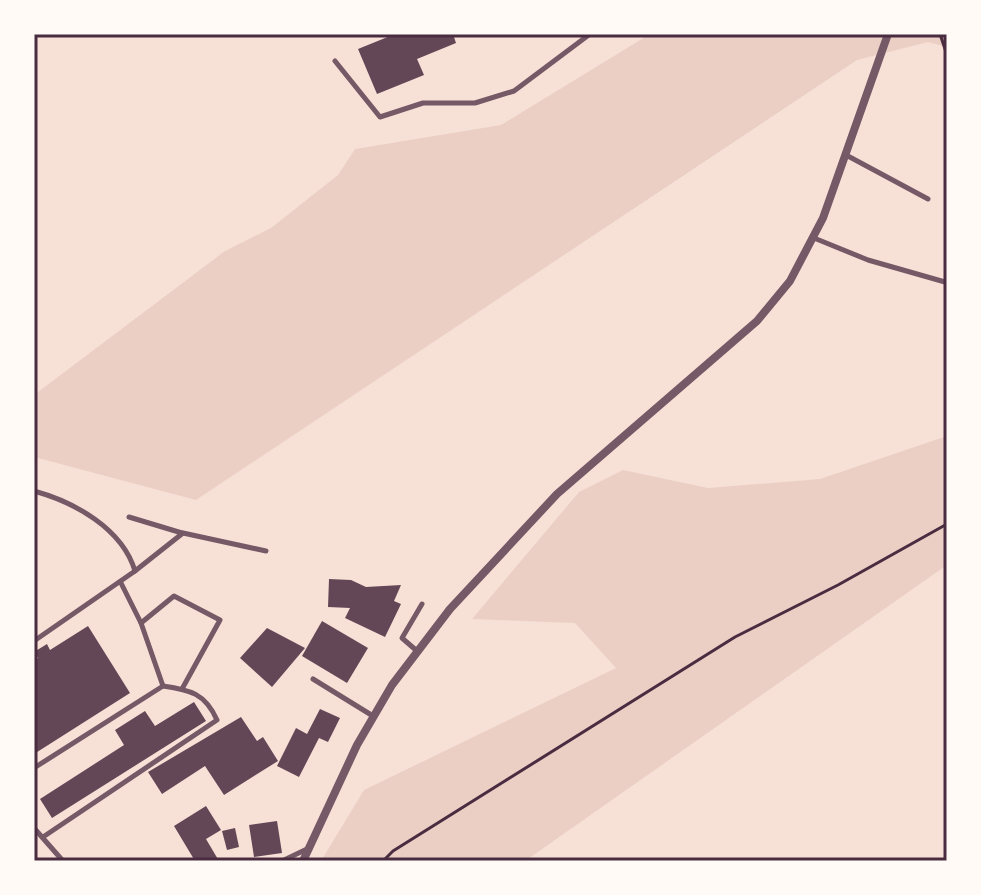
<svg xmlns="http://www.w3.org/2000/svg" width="981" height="895" font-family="'Nunito Sans',sans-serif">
<rect width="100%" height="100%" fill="#f7e1d7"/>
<!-- green -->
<g fill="#ebcfc5">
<path d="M 650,34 L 947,34 L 947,47 L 928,42 L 857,60 L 196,500 L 34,457 L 34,395 L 225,251 L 271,228 L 338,175 L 355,149 L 501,125 Z"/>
<path d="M 947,436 L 947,565 L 525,861 L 321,861 L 364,790 L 616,668 L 575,623 L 472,619 L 579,492 L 623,470 L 708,488 L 820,479 Z"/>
</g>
<!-- building -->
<g fill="#644757">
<path d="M 395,34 L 453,34 L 456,43 L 417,59 L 424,75 L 377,94 L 358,49 Z"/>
<path d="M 329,579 L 351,580 L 366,587 L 401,585 L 394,601 L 401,604 L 385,637 L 345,618 L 350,608 L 328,607 Z"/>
<path d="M 322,621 L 368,648 L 347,683 L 302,656 Z"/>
<path d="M 88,626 L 130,693 L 34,754 L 34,661 L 38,658 L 34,652 L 47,644 L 50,650 Z"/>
<path d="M 267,628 L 305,648 L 272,687 L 240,658 Z"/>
<path d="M 194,702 L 206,721 L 52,818 L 40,799 L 124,745 L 115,730 L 145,711 L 155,726 Z"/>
<path d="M 320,709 L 340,718 L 328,742 L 319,738 L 299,777 L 277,766 L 296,728 L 307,734 Z"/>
<path d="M 241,717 L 257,741 L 263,737 L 278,761 L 224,795 L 205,766 L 162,794 L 148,772 Z"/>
<path d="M 206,806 L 221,830 L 206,839 L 219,861 L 195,861 L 174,826 Z"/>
<path d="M 277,821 L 282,853 L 254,857 L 249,825 Z"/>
<path d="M 235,828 L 239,847 L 227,850 L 222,831 Z"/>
</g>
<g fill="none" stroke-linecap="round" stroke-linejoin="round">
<!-- path -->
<g stroke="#4a2c40" stroke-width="3">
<path d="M 940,34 L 947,55"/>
<path d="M 383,861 L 393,851 L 735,637 L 838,585 L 947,524"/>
</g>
<!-- service -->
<g stroke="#755966" stroke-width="5">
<path d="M 335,61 L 380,117 L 423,103 L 475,103 L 514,91 L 590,34"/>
<path d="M 846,155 L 928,199"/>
<path d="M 814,238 L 868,260 L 945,282"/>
<path d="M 34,491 C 74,502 122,528 135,571 L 34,641"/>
<path d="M 129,517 L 182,533"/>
<path d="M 135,571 L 183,533 L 266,551"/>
<path d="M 141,623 L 174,596 L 220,620 L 182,689"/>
<path d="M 417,651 L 402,638 L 422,604"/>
<path d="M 313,679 L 373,716"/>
<path d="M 34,768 L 163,686 L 141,623 L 121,583"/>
<path d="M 34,828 L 63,861"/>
<path d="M 43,837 L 217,720 C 205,693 190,690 163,686"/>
<path d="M 282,861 L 307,849"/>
</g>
<!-- minor -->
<path stroke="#755966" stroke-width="8" d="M 303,861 L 357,745 L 392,685 L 450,609 L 557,494 L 757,321 L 790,281 L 823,218 L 888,34"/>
</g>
<!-- border -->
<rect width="981" height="895" fill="none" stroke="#fffaf5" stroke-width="72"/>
<rect x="36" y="36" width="909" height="823" fill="none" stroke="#4a2c40" stroke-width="3"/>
</svg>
